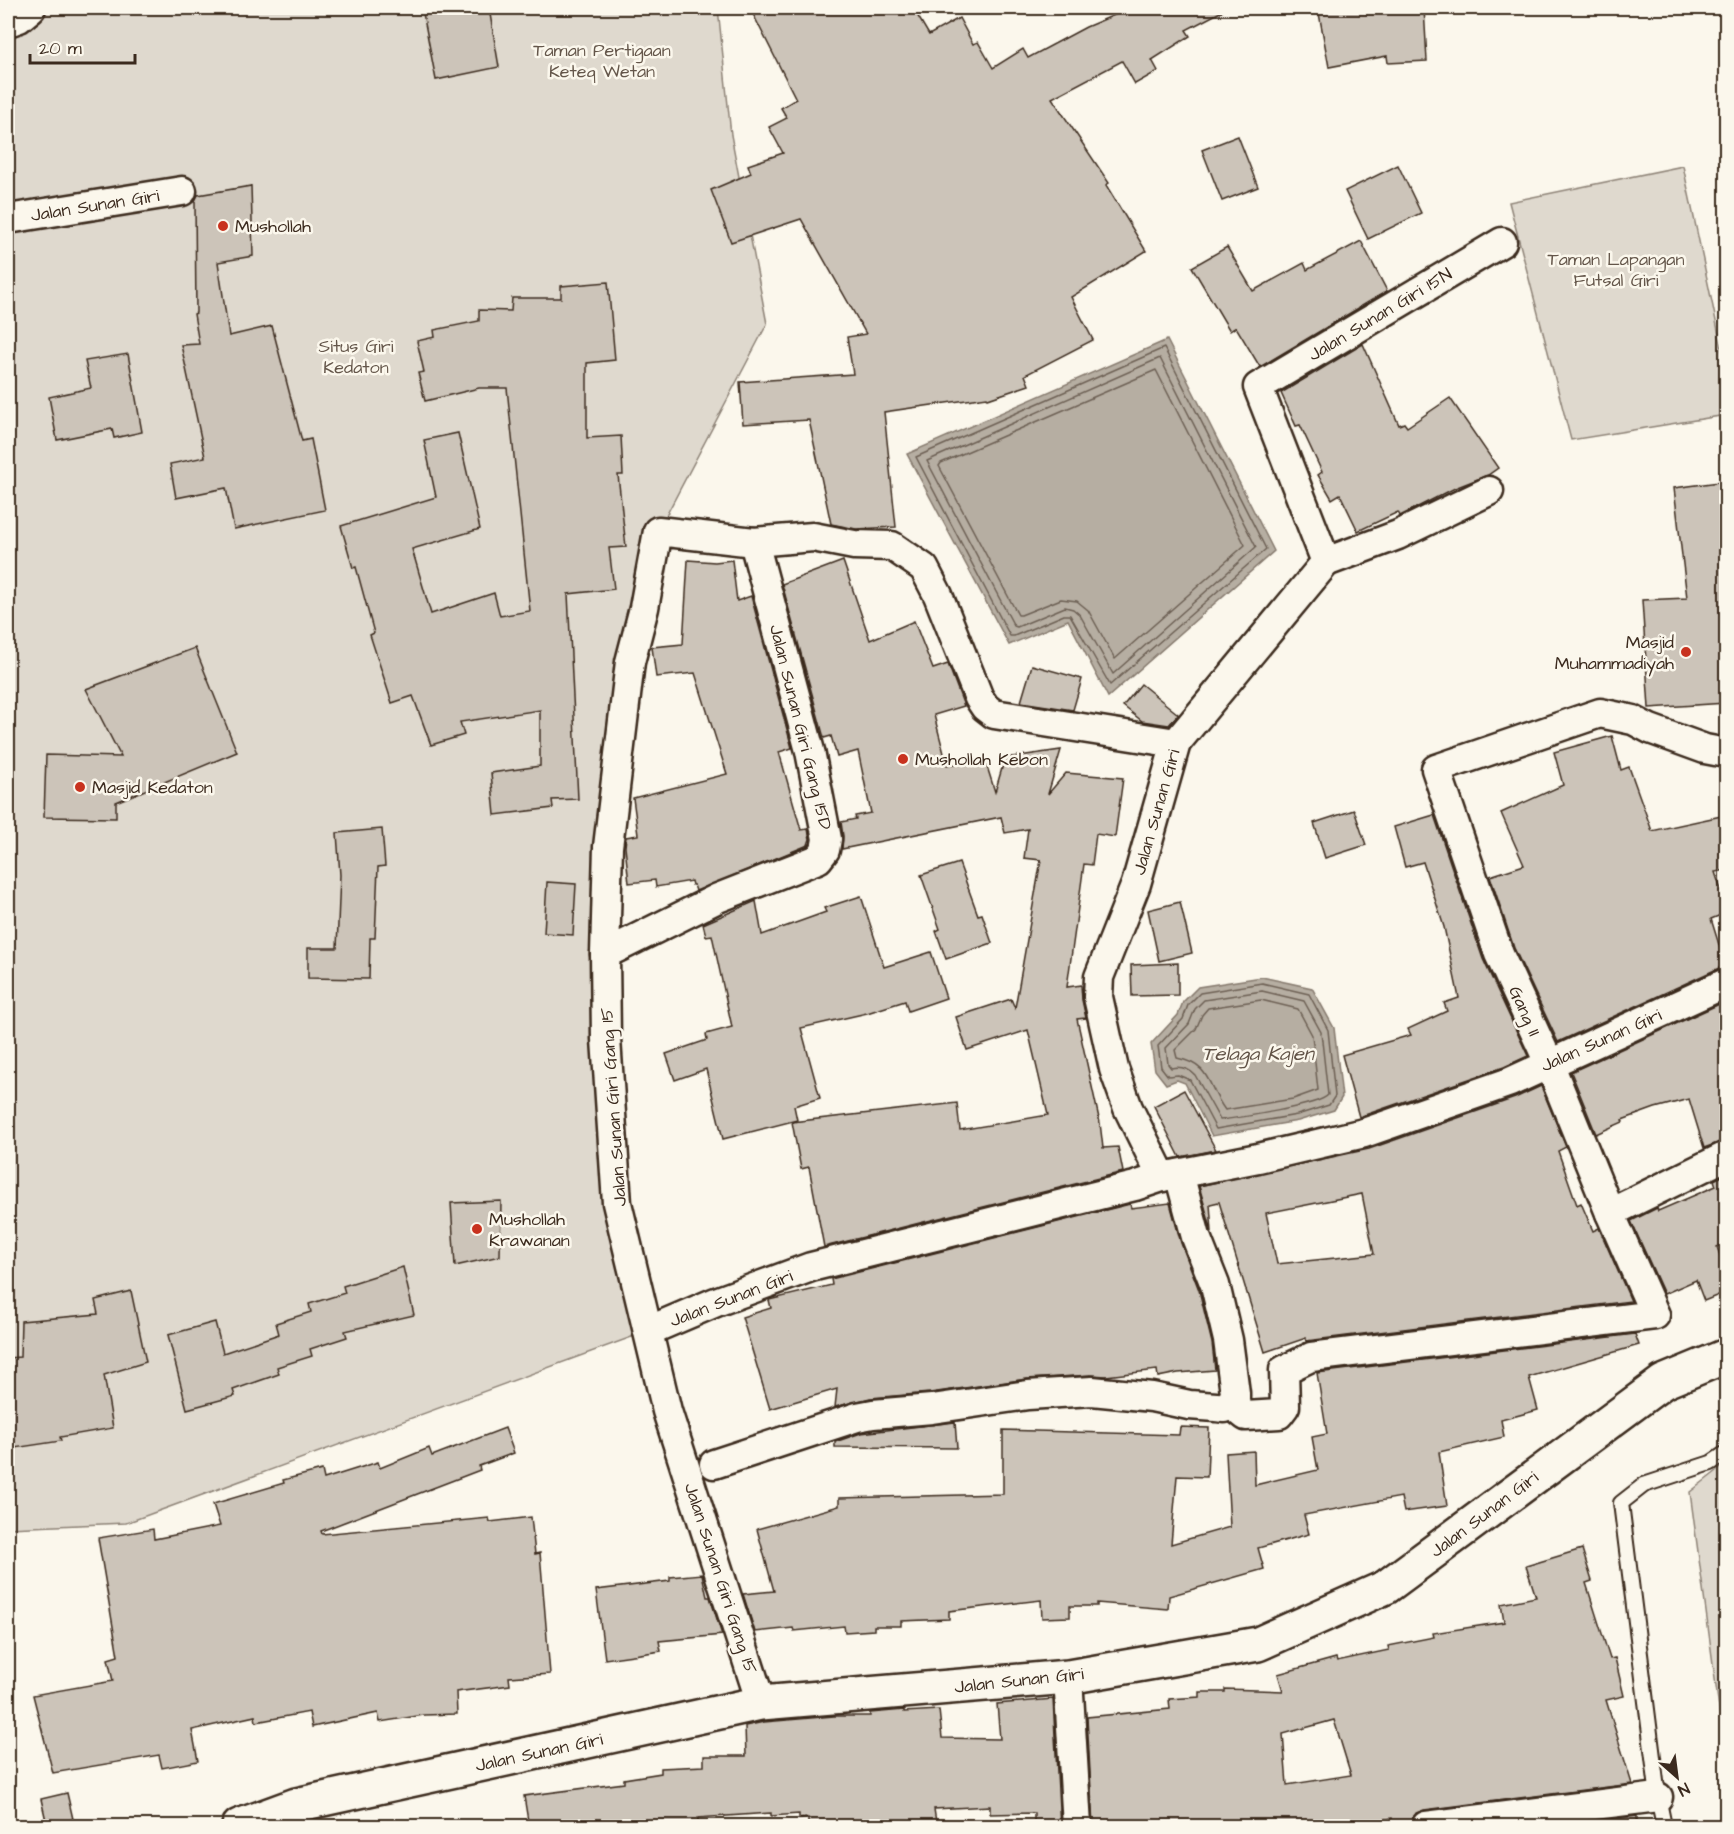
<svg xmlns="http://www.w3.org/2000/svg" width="1734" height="1834" font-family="'Architects Daughter',sans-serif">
<rect width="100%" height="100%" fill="#fbf7ec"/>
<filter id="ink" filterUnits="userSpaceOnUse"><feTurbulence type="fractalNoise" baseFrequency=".0167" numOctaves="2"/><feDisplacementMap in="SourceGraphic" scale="12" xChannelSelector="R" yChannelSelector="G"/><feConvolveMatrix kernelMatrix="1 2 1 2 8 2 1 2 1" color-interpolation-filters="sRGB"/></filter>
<g filter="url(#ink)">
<!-- green -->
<g fill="#dfd9ce" stroke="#8d8276" stroke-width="1.5">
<path d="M 27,8 L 718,8 L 731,135 L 767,324 L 658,531 L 608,847 L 607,1050 L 648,1331 L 126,1523 L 8,1528 L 8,22 Z"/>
<path d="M 1683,166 L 1726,368 L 1726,415 L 1571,440 L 1509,202 Z"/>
<path d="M 1726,1464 L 1726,1761 L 1690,1492 Z"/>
</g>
<!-- water -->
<g fill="#b6aea2" stroke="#85796d" stroke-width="1.5">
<path d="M 1167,340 L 1274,551 L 1108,697 L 1068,620 L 1009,645 L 907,454 Z"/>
<path d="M 1262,977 L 1312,988 L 1334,1028 L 1342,1097 L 1334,1110 L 1298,1121 L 1212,1136 L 1185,1083 L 1177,1080 L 1166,1084 L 1155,1070 L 1151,1044 L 1178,1015 L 1183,1002 L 1198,987 Z"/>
</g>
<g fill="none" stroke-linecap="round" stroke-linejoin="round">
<!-- shore -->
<g stroke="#6c5f53" stroke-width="1.5">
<path d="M 1164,348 L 1266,549 L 1110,685 L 1070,615 L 1064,615 L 1014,636 L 1010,636 L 916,457 Z"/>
<path d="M 1160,358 L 1256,547 L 1113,674 L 1080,615 L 1073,609 L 1065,607 L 1017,627 L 1014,626 L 927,461 Z"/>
<path d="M 1156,370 L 1245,545 L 1115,659 L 1088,610 L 1077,601 L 1061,599 L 1021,615 L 1018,615 L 939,466 L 941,463 Z"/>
<path d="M 1262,983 L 1309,994 L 1328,1030 L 1335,1096 L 1329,1105 L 1297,1115 L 1216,1129 L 1190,1080 L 1178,1075 L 1168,1076 L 1161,1067 L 1158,1046 L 1183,1019 L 1188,1005 L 1200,993 Z"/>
<path d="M 1262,991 L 1304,1001 L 1321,1032 L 1328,1095 C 1319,1106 1237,1118 1220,1120 L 1195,1075 C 1189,1069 1180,1066 1171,1068 L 1168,1064 L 1166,1048 L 1189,1024 L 1195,1009 L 1204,1000 Z"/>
<path d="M 1261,1000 L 1298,1009 L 1312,1035 L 1318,1090 L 1293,1099 L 1225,1110 C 1207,1086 1212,1065 1177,1058 L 1175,1050 L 1196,1029 L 1202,1015 L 1208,1008 Z"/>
</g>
</g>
<!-- building -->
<g fill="#ccc4b9" stroke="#3b2a1e" stroke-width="1.5" fill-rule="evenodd">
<path d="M 422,8 L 451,8 L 452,14 L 489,8 L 499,67 L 436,80 Z"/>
<path d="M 750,8 L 913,8 L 929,35 L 959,18 L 973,44 L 978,42 L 993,68 L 1023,49 L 1028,58 L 1086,27 L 1131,8 L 1228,8 L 1186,30 L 1190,36 L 1152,60 L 1158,71 L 1135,84 L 1122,61 L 1052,98 L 1109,183 L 1106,185 L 1146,251 L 1071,297 L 1093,340 L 1025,375 L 1029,385 L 988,399 L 987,397 L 884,412 L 896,527 L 856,529 L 831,524 L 809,420 L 743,424 L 740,382 L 853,374 L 847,337 L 866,334 L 801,219 L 731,242 L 711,190 L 751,173 L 748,165 L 783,153 L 769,127 L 787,118 L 781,108 L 796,99 Z"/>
<path d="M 1318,8 L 1424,8 L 1427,61 L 1388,63 L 1387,56 L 1329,67 Z"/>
<path d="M 1238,136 L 1258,187 L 1222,201 L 1202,150 Z"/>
<path d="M 1398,165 L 1421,213 L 1368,239 L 1345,191 Z"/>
<path d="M 251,186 L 253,256 L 218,262 L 229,336 L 272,326 L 302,441 L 311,439 L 325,510 L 234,529 L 226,488 L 176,498 L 170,464 L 205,457 L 181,345 L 199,344 L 194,314 L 196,313 L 195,201 L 198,195 Z"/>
<path d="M 1361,241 L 1387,291 L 1260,367 L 1236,327 L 1230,331 L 1192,267 L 1227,247 L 1253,291 L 1304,263 L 1307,270 Z"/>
<path d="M 608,282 L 615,360 L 587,363 L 587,438 L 621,436 L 623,475 L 618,475 L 626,547 L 609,548 L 614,589 L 568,594 L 578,799 L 552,800 L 553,808 L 495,815 L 491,773 L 540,766 L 540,710 L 460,722 L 464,735 L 431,745 L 413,696 L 392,703 L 370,635 L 374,633 L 356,567 L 353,568 L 341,526 L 436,497 L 424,440 L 458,433 L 480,529 L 412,549 L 431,614 L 494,593 L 500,616 L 530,611 L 507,388 L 479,388 L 425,401 L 418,373 L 424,372 L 417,341 L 435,337 L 434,330 L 479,321 L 479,310 L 511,311 L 512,298 L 561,298 L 561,286 Z"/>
<path d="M 1363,344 L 1399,425 L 1404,423 L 1407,427 L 1450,398 L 1498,468 L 1488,475 L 1455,488 L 1400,516 L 1398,512 L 1358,531 L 1340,494 L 1332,499 L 1318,475 L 1322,472 L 1300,425 L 1296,426 L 1281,393 Z"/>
<path d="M 128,354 L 142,432 L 114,438 L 112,429 L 57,440 L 49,397 L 91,388 L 85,361 Z"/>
<path d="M 1726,481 L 1726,703 L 1649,708 L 1642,600 L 1687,598 L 1674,488 Z"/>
<path d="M 688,560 L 715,562 L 732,560 L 737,601 L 751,596 L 792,748 L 779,752 L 801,830 L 808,829 L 810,839 L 808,845 L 696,891 L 694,885 L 692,885 L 691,881 L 656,887 L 655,880 L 629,883 L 625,847 L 626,837 L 638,835 L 633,798 L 727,774 L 695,673 L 656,677 L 652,647 L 683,644 Z"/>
<path d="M 843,561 L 870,640 L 914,621 L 933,669 L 948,664 L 964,706 L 934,715 L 947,765 L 985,760 L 995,792 L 1005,758 L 1061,750 L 1048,794 L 1066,773 L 1123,778 L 1115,837 L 1096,834 L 1092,865 L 1084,864 L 1067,987 L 1081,985 L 1082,1000 L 1086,1018 L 1077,1019 L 1100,1123 L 1103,1148 L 1118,1147 L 1123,1172 L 824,1247 L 809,1167 L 801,1169 L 792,1122 L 957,1103 L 960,1130 L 1048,1115 L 1028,1030 L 967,1050 L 956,1017 L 1011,999 L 1015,1008 L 1041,860 L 1024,858 L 1028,829 L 1005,833 L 1001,817 L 842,849 L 843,836 L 841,822 L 856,819 L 855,816 L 871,813 L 858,751 L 837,757 L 831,736 L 824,738 L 782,584 Z"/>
<path d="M 195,648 L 237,752 L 116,802 L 116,818 L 44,817 L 46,755 L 121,757 L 86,689 Z"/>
<path d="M 1032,665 L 1082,679 L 1073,710 L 1021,702 Z"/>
<path d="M 1141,684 L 1178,714 L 1169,725 L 1142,721 L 1123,706 Z"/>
<path d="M 1612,736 L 1621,770 L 1629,767 L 1652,831 L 1726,815 L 1726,870 L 1715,872 L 1726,905 L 1726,913 L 1711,919 L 1726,967 L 1719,968 L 1558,1042 L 1514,948 L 1490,876 L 1524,865 L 1501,813 L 1563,785 L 1554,752 Z"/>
<path d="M 1354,810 L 1366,845 L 1325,858 L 1314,823 Z"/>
<path d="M 1434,815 L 1483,959 L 1528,1056 L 1504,1067 L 1359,1117 L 1342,1055 L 1411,1035 L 1408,1029 L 1447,1011 L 1444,1003 L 1459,998 L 1444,927 L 1423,862 L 1405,867 L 1394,827 Z"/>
<path d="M 382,829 L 385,866 L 378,867 L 375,938 L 370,938 L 369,979 L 308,978 L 308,948 L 337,948 L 340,875 L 337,833 Z"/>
<path d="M 959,863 L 978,915 L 982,914 L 992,943 L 946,959 L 936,931 L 940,929 L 921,875 Z"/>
<path d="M 547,882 L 576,884 L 573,935 L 544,933 Z"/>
<path d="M 861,896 L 884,967 L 931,952 L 946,998 L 908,1011 L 905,1001 L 867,1013 L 801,1028 L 820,1098 L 794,1106 L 797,1120 L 723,1139 L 706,1069 L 675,1080 L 666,1054 L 707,1040 L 706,1034 L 732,1027 L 712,935 L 706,936 L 703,924 L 756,901 L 762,935 L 826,912 L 824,908 Z"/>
<path d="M 1180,902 L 1192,953 L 1159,961 L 1148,910 Z"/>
<path d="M 1178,963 L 1178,995 L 1132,996 L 1131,965 Z"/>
<path d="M 1726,1001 L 1726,1140 L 1704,1148 L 1689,1099 L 1655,1108 L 1622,1120 L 1623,1122 L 1596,1134 L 1571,1072 Z"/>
<path d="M 1541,1086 L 1566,1147 L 1558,1151 L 1577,1205 L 1581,1203 L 1593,1231 L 1599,1228 L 1631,1301 L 1306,1341 L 1306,1338 L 1265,1352 L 1219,1202 L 1210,1204 L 1212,1232 L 1199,1186 L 1369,1149 L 1515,1098 ZM 1362,1194 L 1374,1254 L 1277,1264 L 1266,1213 Z"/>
<path d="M 1184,1090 L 1216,1150 L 1180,1157 L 1154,1106 Z"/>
<path d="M 1726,1174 L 1726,1243 L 1717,1247 L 1726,1272 L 1726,1292 L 1704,1301 L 1696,1280 L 1664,1294 L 1631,1221 L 1657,1208 L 1658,1211 L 1716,1186 L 1714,1180 Z"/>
<path d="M 501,1201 L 500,1256 L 455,1266 L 451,1203 Z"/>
<path d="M 1170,1203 L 1181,1243 L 1199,1290 L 1212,1343 L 1215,1370 L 1178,1373 L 1158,1377 L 1157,1370 L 1106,1376 L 1091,1375 L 1027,1379 L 930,1393 L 870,1398 L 835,1407 L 837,1389 L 770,1409 L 742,1317 L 771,1308 L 769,1300 L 832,1285 L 831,1279 L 1130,1204 L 1131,1208 Z"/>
<path d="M 403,1267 L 414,1315 L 345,1331 L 347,1337 L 310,1349 L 312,1356 L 277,1367 L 279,1374 L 233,1390 L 235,1396 L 187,1409 L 168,1335 L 215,1322 L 223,1353 L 279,1334 L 276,1323 L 311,1312 L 309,1304 L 345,1293 L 343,1286 Z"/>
<path d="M 131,1291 L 146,1362 L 104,1375 L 113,1428 L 60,1437 L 61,1441 L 8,1449 L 8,1358 L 20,1357 L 21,1321 L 98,1314 L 95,1300 Z"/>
<path d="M 1635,1334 L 1639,1345 L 1529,1377 L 1538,1410 L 1501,1420 L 1504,1437 L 1439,1452 L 1447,1506 L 1404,1512 L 1401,1497 L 1304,1515 L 1309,1534 L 1258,1548 L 1264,1569 L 1169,1596 L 1168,1609 L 1097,1603 L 1097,1606 L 1070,1606 L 1070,1617 L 1042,1618 L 1041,1600 L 949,1611 L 949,1619 L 901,1621 L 901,1626 L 874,1626 L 874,1630 L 845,1632 L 844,1626 L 794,1631 L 793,1628 L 755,1632 L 743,1594 L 774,1591 L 757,1529 L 839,1506 L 839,1498 L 1003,1494 L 1003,1430 L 1179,1435 L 1180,1427 L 1209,1428 L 1207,1477 L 1177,1476 L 1171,1544 L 1230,1527 L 1226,1453 L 1254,1451 L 1255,1485 L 1318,1470 L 1312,1437 L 1327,1434 L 1317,1373 Z"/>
<path d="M 955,1422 L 957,1448 L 835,1447 L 835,1442 L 861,1433 Z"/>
<path d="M 505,1428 L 514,1453 L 479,1466 L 480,1470 L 321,1531 L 322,1534 L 489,1518 L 490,1522 L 531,1517 L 535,1554 L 540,1553 L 550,1674 L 509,1677 L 510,1685 L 456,1692 L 457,1714 L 424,1715 L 380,1722 L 378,1713 L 312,1727 L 309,1712 L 256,1722 L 255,1716 L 192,1730 L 198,1761 L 162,1768 L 159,1755 L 53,1773 L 33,1695 L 113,1681 L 108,1659 L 118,1656 L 98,1538 L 153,1529 L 154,1539 L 220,1526 L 213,1504 L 284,1483 L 283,1480 L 322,1470 L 324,1479 L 378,1462 L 380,1468 L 429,1448 L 432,1456 Z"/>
<path d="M 1582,1549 L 1592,1581 L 1586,1583 L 1610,1659 L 1615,1658 L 1624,1696 L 1606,1700 L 1632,1784 L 1424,1810 L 1416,1813 L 1410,1824 L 1394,1826 L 1392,1818 L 1340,1827 L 1093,1827 L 1087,1717 L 1170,1709 L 1169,1699 L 1200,1697 L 1200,1692 L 1225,1692 L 1225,1689 L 1283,1691 L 1278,1674 L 1336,1658 L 1337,1661 L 1389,1650 L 1388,1646 L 1434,1637 L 1433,1633 L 1504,1622 L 1501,1604 L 1536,1597 L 1526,1566 ZM 1334,1720 L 1351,1775 L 1287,1785 L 1283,1734 Z"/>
<path d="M 702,1574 L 707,1597 L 710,1597 L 722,1635 L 659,1641 L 661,1651 L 605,1659 L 596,1590 L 670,1581 L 670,1577 Z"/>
<path d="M 1053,1699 L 1060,1827 L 1034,1827 L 1034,1813 L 990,1814 L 990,1806 L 934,1809 L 936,1822 L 904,1827 L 808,1827 L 808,1818 L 799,1819 L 799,1814 L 771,1816 L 771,1813 L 698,1818 L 698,1827 L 529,1827 L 524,1796 L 624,1783 L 624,1779 L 661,1773 L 661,1768 L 704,1766 L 704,1756 L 746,1756 L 745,1726 L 764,1722 L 834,1716 L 870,1716 L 870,1713 L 904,1710 L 904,1712 L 939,1710 L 942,1738 L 1000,1739 L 997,1704 Z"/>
<path d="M 67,1793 L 73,1819 L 47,1825 L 41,1799 Z"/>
<path d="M 1637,1816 L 1637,1827 L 1555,1827 Z"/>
</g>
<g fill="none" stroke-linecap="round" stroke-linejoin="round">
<!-- lane casing -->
<g stroke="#3b2a1e" stroke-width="18">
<path id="lane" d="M 1664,1826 L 1658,1797 L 1621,1503 L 1644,1485 L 1711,1463 L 1726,1453"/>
</g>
<!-- street casing -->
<g stroke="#3b2a1e" stroke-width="33">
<g id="street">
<path d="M 8,22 L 19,18 L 31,8"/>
<path d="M 8,219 L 182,191"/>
<path d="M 1502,242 L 1258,387 L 1326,562 L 1176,743 L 1136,884 L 1099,977 L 1098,997 L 1114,1069 L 1128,1108 L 1162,1177 L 1258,1158 L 1364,1133 L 1510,1082 L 1726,983"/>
<path d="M 1326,562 L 1398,535 L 1489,491"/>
<path d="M 605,954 L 718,898 L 818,859 L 825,850 L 827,839 L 810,751 L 754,542"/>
<path d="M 1610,1213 L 1726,1156"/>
<path d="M 648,1331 L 716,1302 L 811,1267 L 1135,1186 L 1162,1177"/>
<path d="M 1231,1404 L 1246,1416 L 1279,1414 L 1285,1406 L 1284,1370 L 1311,1357 L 1655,1315 L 1610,1213 L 1549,1063 L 1499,954 L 1436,769 L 1600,713 L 1633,720 L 1650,729 L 1705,749 L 1726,753"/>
<path d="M 714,1464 L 857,1417 L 873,1414 L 932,1409 L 1028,1395 L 1092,1391 L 1152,1397 L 1189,1405 L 1216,1407 L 1224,1408 L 1235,1398 L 1235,1393 L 1228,1340 L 1215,1285 L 1196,1237 L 1179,1174"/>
<path d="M 1068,1677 L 1077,1826"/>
<path d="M 761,1703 L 667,1411 L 617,1203 L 606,1039 L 605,954 L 608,847 L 630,662 L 644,608 L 658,531 L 754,542 L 813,537 L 854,545 L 892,546 L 924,568 L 938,595 L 979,698 L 985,707 L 994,714 L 1176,743"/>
<path d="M 1426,1826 L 1658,1797"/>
</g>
</g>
<!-- secondary casing -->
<g stroke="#3b2a1e" stroke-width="38">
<path id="secondary" d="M 239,1826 L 296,1805 L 761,1703 L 1068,1677 L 1258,1644 L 1386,1587 L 1663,1382 L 1726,1356"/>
</g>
<!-- lane -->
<use href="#lane" stroke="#fbf7ec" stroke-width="14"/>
<!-- street -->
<use href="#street" stroke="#fbf7ec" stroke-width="28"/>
<!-- secondary -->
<use href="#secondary" stroke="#fbf7ec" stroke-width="33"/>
</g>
</g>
<!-- markers -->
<g fill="#c8321e" stroke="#fbf7ec" stroke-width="2">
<circle cx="223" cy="226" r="6"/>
<circle cx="1686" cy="652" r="6"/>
<circle cx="903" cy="759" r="6"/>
<circle cx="80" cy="787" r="6"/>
<circle cx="477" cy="1229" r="6"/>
</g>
<g text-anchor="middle" stroke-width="5" stroke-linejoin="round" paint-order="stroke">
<!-- park labels -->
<g font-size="18" fill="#64564a" stroke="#fbf7ec">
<text x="602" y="56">Taman Pertigaan<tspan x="602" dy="21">Keteq Wetan</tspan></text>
<text x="1616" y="265">Taman Lapangan<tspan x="1616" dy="21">Futsal Giri</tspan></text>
<text x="356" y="352">Situs Giri<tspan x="356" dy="21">Kedaton</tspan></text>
</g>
<!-- street labels -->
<g font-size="18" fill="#3b2a1e" stroke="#fbf7ec">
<text transform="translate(95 205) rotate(-9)" y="6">Jalan Sunan Giri</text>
<text transform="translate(1380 314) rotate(-31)" y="6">Jalan Sunan Giri 15N</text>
<text transform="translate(801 727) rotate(76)" y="6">Jalan Sunan Giri Gang 15D</text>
<text transform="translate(1156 812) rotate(-74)" y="6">Jalan Sunan Giri</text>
<text transform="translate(1525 1011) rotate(66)" y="6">Gang II</text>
<text transform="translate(1601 1040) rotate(-24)" y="6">Jalan Sunan Giri</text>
<text transform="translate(613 1107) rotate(-94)" y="6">Jalan Sunan Giri Gang 15</text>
<text transform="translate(731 1298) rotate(-21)" y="6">Jalan Sunan Giri</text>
<text transform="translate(1484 1514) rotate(-37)" y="6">Jalan Sunan Giri</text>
<text transform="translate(721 1578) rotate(72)" y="6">Jalan Sunan Giri Gang 15</text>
<text transform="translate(1019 1680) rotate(-6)" y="6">Jalan Sunan Giri</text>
<text transform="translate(539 1752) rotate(-12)" y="6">Jalan Sunan Giri</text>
</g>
<!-- poi labels -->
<g font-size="18" fill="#3b2a1e" stroke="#fbf7ec" text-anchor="start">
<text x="235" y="232">Mushollah</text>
<text x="1674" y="648" text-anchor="end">Masjid<tspan x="1674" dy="21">Muhammadiyah</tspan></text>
<text x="915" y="765">Mushollah Kebon</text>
<text x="92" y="793">Masjid Kedaton</text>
<text x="489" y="1225">Mushollah<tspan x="489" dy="21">Krawanan</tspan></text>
</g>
<!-- water labels -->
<g font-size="20" font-style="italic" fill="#605246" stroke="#fbf7ec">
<text x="1258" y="1060">Telaga Kajen</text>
</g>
</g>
<!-- margin -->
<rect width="1734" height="1834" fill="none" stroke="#fbf7ec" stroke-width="30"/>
<rect x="15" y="15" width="1704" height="1804" fill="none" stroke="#3b2a1e" stroke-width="2" filter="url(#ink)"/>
<!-- north arrow -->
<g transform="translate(1677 1777) rotate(152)" stroke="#fbf7ec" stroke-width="4.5" paint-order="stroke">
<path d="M0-4.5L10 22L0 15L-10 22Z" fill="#3b2a1e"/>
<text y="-9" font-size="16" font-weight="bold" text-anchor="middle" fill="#3b2a1e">N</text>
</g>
<!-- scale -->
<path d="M30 54v9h105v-9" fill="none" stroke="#3b2a1e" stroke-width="3"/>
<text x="39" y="54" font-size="18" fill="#3b2a1e" stroke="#fbf7ec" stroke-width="4.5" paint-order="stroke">20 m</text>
</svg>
